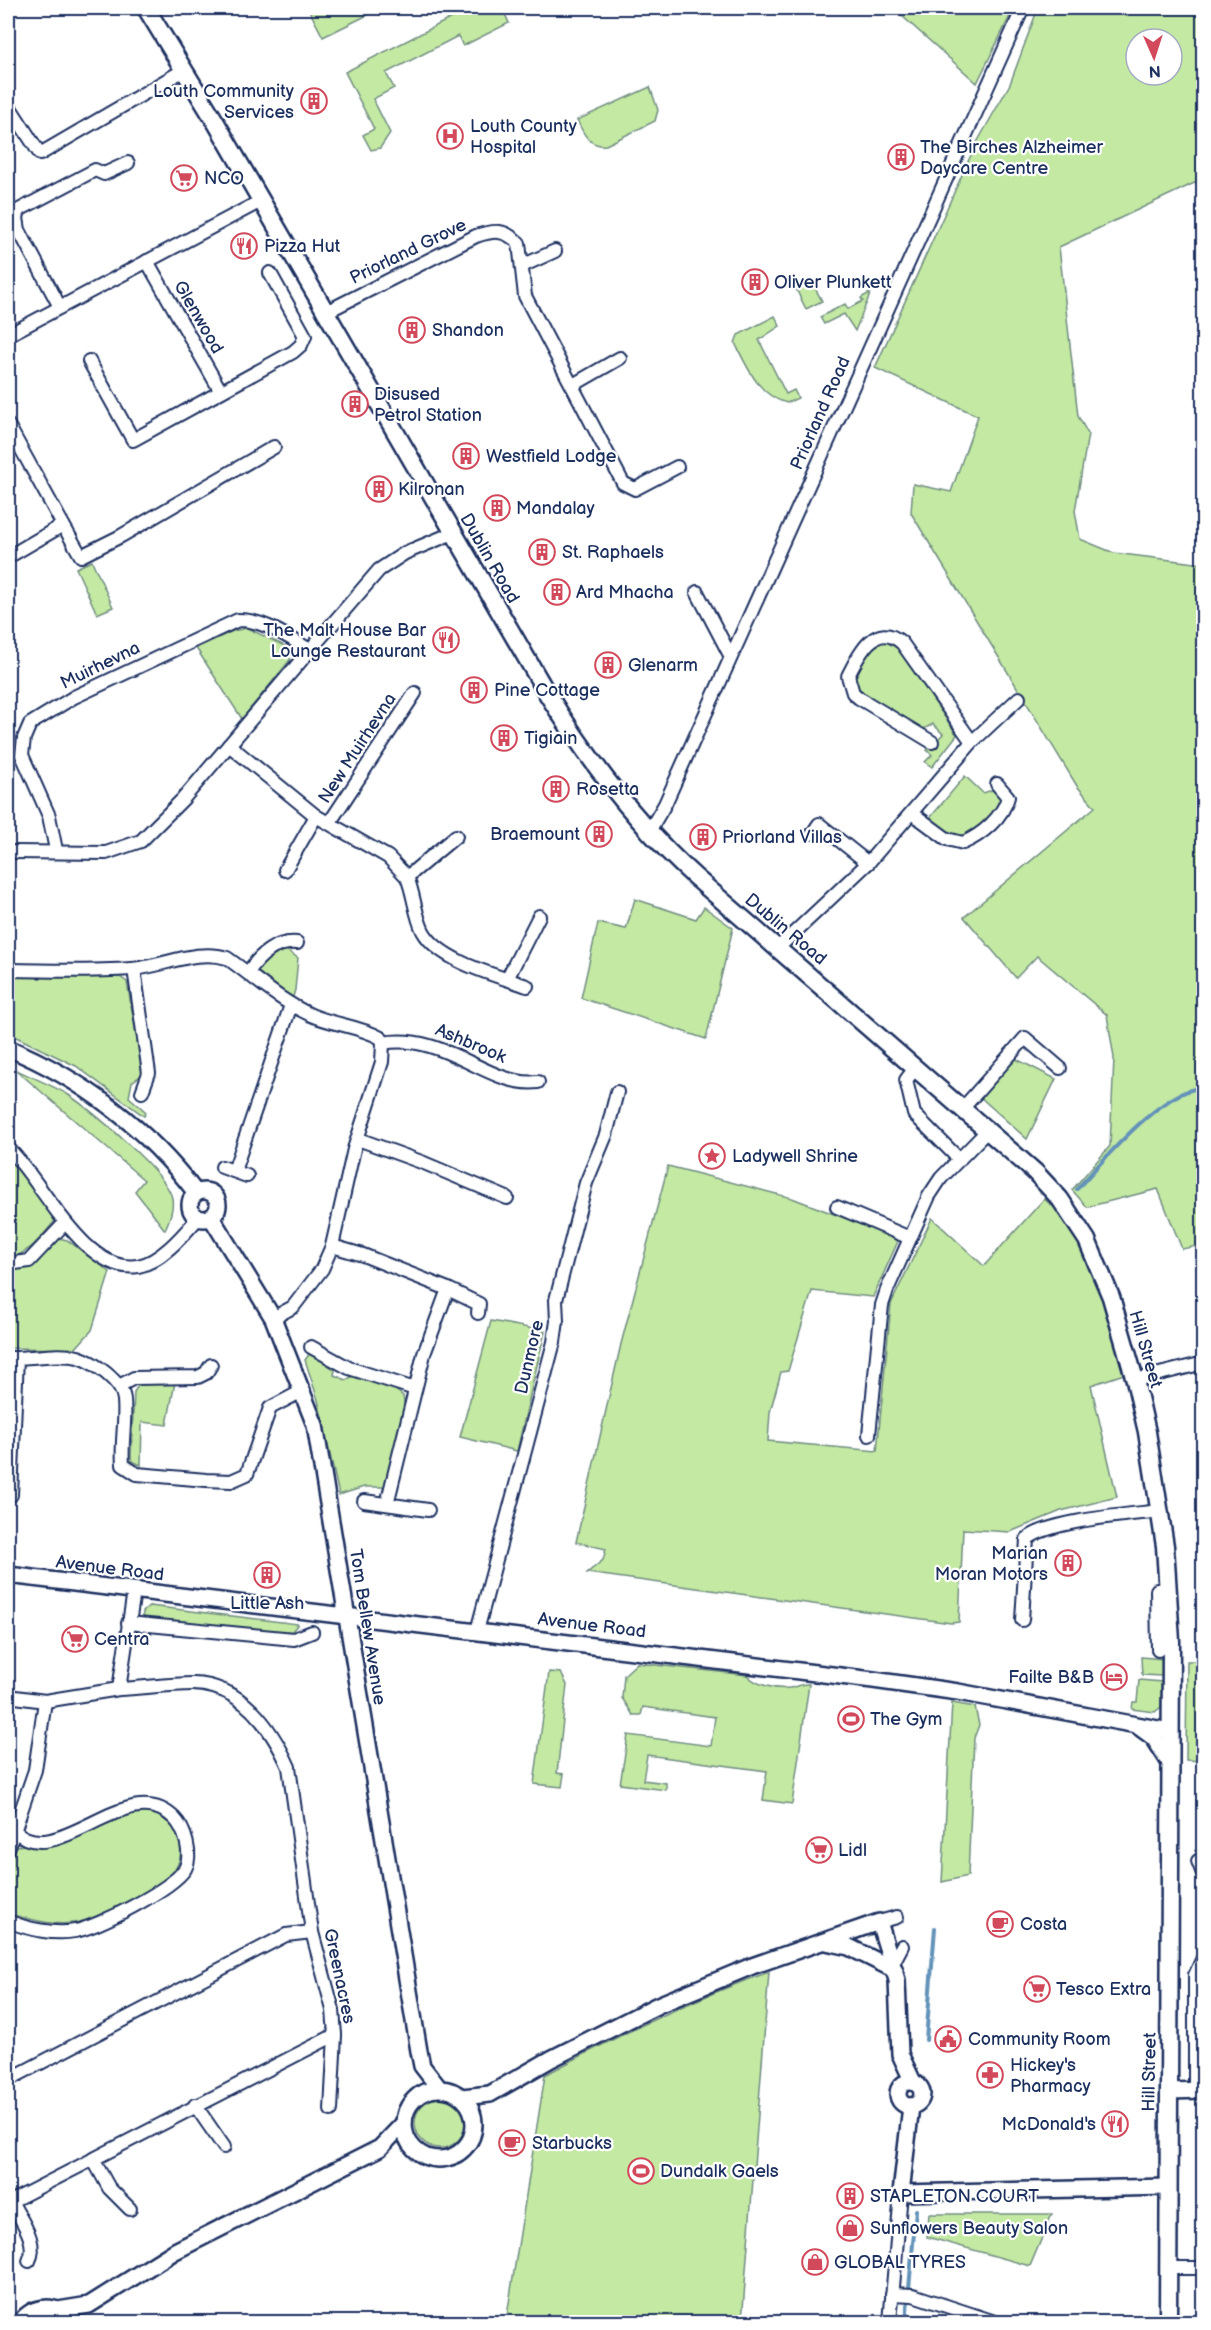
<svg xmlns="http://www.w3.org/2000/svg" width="1211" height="2330" font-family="'Balsamiq Sans',sans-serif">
<rect width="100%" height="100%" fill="#fff"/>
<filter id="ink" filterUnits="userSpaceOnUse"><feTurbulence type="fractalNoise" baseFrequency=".0167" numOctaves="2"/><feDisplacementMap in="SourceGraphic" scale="12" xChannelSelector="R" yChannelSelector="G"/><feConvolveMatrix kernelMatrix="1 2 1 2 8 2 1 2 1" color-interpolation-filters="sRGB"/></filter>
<g filter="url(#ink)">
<!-- green -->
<g fill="#c4e9a3" stroke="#708c80" stroke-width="1.5" fill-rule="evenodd">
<path d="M 308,8 L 382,8 L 323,37 Z"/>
<path d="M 471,8 L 517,8 L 505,14 L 509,23 L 463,46 L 458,36 L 386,73 L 394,88 L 373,99 L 390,133 L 380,148 L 371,150 L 363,135 L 374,129 L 345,72 Z"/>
<path d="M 893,8 L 1014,8 L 977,83 Z"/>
<path d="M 1038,8 L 1203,8 L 1203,179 L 1059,247 L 1078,416 L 1088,434 L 1075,511 L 1080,539 L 1114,553 L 1203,564 L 1203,1245 L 1182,1249 L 1158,1189 L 1087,1207 L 1072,1190 L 1110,1146 L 1114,1058 L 1107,1015 L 1037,956 L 1016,978 L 964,917 L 1095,807 L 1077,786 L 911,513 L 913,484 L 951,492 L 978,416 L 875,368 L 975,146 L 1010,84 ZM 1136,39 L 1172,39 L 1172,75 L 1136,75 Z"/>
<path d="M 650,87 L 658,110 L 655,121 L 606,145 C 589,147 583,133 577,120 Z"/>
<path d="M 810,279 L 822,301 L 806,309 L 795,287 Z"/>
<path d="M 871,292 L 855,331 L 844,314 L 824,324 L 820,317 L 845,304 L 848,309 L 863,301 L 861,298 Z"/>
<path d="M 775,316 L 780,326 L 759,340 L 786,394 L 794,390 L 798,398 L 787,403 C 759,396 748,369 735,343 L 738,335 Z"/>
<path d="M 92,561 L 113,607 L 97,614 L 76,568 Z"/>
<path d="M 247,628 L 289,648 L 290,660 L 242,719 L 196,648 L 233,631 Z"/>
<path d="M 885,641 L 898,648 L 957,735 L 932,767 L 925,762 L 932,755 L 927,750 L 943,734 L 933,724 L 924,729 L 919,728 L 859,693 C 846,677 862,659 871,643 Z"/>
<path d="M 965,776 L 983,793 L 996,789 L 1001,801 C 996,816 971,837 956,837 L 929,819 Z"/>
<path d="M 635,899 L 696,919 L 704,907 L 733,928 L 706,1039 L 581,998 L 598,923 L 626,929 Z"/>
<path d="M 280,950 L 286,950 L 298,958 L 295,990 L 292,1000 L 258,972 L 262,962 Z"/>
<path d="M 8,976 L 120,977 L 127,982 L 143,1074 L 132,1082 L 129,1097 L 146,1112 L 144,1116 L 76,1066 L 8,1033 Z"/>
<path d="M 1014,1058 L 1056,1079 L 1027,1139 L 980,1097 Z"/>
<path d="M 16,1070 C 34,1078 51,1085 67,1094 C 90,1109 167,1173 172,1198 C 174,1209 169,1220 165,1230 L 135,1191 L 144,1180 Z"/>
<path d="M 8,1159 L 22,1173 L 55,1221 C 42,1235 28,1257 8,1257 Z"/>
<path d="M 668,1166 L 792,1198 L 899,1239 L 873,1297 L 812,1291 L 788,1371 L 781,1372 L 770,1412 L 768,1441 L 877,1451 L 891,1304 L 932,1218 L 984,1266 L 1044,1199 C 1085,1225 1112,1328 1124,1374 L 1091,1385 L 1117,1497 L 1061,1511 L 1010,1532 L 963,1529 L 959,1622 L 951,1623 L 587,1573 L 603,1560 L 606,1549 L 576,1542 L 621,1344 Z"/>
<path d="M 59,1238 L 67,1240 L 110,1272 L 92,1330 L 75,1349 L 8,1348 L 8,1269 C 32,1271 43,1254 59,1238 Z"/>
<path d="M 491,1321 L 545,1331 L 517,1451 L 460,1437 Z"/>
<path d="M 310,1353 L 335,1370 L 334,1375 L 346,1380 L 353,1376 L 393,1388 L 403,1396 L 405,1410 L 385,1487 L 364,1487 L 339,1495 L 318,1400 L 305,1360 Z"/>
<path d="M 145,1381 L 175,1382 L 167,1425 L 142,1422 L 141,1465 L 132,1461 L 131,1457 L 134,1392 L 139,1384 Z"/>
<path d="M 150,1606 L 298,1624 L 288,1636 L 142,1619 L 143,1612 Z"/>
<path d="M 1141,1657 L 1163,1659 L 1162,1676 L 1142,1675 Z"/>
<path d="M 1187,1661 L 1203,1661 L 1203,1761 L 1186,1760 Z"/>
<path d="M 637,1663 L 747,1675 C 756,1685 776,1690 790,1688 C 798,1687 800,1683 809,1684 L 792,1804 L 763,1800 L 767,1771 L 647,1755 L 643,1780 L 666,1783 L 666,1790 L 620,1784 L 628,1735 L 711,1746 L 715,1717 L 643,1707 L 641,1715 L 633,1715 L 622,1698 L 624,1675 Z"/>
<path d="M 549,1672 L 561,1673 L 567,1685 L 557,1773 L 564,1774 L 562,1787 L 534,1784 Z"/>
<path d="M 1139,1680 L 1162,1682 L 1161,1707 L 1155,1712 L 1132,1709 L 1133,1702 L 1137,1702 Z"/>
<path d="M 952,1703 L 975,1707 L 979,1725 L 974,1738 L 968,1876 L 942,1882 Z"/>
<path d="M 146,1812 C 158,1814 170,1821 176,1832 C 183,1844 182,1860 174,1871 C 164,1884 102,1917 85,1921 C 58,1928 34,1920 8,1914 L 8,1864 L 17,1846 L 63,1840 L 135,1813 Z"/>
<path d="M 769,1972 L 742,2322 L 506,2322 L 545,2075 C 618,2036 691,1999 769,1972 Z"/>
<circle cx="440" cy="2123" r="25"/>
<path d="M 929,2214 L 1052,2214 L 1030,2266 L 927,2237 Z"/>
</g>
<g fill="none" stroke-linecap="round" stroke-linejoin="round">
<!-- stream -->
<g stroke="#6493b9" stroke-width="4">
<path d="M 1077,1189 C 1102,1162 1165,1086 1204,1088"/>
<path d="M 926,2040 L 935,1928"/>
<path d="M 906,2322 L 916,2210"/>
</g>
<!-- minor casing -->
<g stroke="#1b2f5e" stroke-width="16">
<g id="minor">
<path d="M 8,110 L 11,109 L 40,154 L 184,70"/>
<path d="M 147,261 L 220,390"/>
<path d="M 522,266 L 555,251"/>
<path d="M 60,307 L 19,230 L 17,218 L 19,210 L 95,170 L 104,174 L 128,163"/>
<path d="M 324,313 L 476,236 C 495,230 504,229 519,243 L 525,296 L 623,483 L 635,489 L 677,467"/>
<path d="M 8,335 L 261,201"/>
<path d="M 89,361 L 133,440 L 293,352 L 301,345 L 305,336 L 270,273"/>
<path d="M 573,385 L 620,358"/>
<path d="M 8,425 L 63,525 L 8,557"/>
<path d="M 63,525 L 81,556 L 121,536 L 274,447"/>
<path d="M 697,592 L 730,655"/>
<path d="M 932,742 L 859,698 L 853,693 L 848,676 C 858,656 875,619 902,643 L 972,742"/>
<path d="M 229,745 L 316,816 L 388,857 L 407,877 L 456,836"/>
<path d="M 912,813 L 947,839 L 963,843 C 982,835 1003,817 1008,797 L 997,784"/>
<path d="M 330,822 L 415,693"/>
<path d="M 648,833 L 665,804 L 1023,8"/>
<path d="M 813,833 L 819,824 L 868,863"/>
<path d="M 56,850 L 49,816 L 22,755 L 24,738 L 30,724 L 74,697 L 238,620 C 265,620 288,637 310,650 L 379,570 L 405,553 L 453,533"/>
<path d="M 14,852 L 106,853 L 141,841 L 183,799 L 310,650"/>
<path d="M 285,870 L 316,816"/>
<path d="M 407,877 C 414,894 415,915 423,931 C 439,961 495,975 527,986"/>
<path d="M 778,948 L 868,863 L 972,742 L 1019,698"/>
<path d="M 134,969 L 149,1073 L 142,1092"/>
<path d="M 8,970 C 49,971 90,972 132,969 C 162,967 197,948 227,958 C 254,977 280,1001 311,1015 C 334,1025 359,1026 381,1038 L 383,1043"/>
<path d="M 248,973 C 259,955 276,941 297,943"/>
<path d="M 507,979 L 539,916"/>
<path d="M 383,1043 C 447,1032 488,1088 538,1082"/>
<path d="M 916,1067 L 906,1080 L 914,1114 L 959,1159"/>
<path d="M 963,1108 L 1025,1038 L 1060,1068"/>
<path d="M 358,1139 L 424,1163 L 507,1198"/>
<path d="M 8,1148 C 41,1179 84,1275 138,1266 C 161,1262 184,1234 198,1218"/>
<path d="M 222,1167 L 247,1176"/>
<path d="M 234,1171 L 291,1005"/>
<path d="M 837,1207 L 910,1238"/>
<path d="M 332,1246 L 363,1255 L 448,1289 L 424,1354 L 387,1504"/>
<path d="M 8,1264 L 29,1261 L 65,1223"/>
<path d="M 448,1289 L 479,1304 L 478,1313"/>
<path d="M 273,1318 L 293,1307 L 322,1269 L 332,1246 L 354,1149 L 382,1062 L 383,1043"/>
<path d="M 311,1347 L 349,1368 L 415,1389"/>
<path d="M 8,1358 C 29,1359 57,1352 78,1357 C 94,1362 123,1382 124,1400 C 126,1421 121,1443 123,1465 L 137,1474 L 206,1480 L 231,1481 L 247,1474 L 270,1408 L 304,1390"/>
<path d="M 1135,1380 L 1204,1363"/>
<path d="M 119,1386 L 134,1378 L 198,1377 L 206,1373 L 211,1365"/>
<path d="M 869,1435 L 882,1305 L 887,1290 L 929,1196 L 941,1178 L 988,1130"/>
<path d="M 11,1495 L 17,1358"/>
<path d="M 364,1501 L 428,1510"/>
<path d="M 134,1591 L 119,1689 C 143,1688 168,1684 193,1684 C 241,1685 271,1727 289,1767 L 312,1932 L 333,2010 L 335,2035 L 331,2110"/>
<path d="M 1022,1620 L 1027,1539 C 1050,1520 1128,1515 1160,1511"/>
<path d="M 128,1623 L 294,1639 L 312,1632"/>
<path d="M 477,1631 L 554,1342 L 557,1321 L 556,1300 L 586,1183 L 606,1135 L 617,1092"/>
<path d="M 1158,1650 L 1157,1590 L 1169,1589"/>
<path d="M 8,1696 L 45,1701 L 119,1689"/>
<path d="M 8,1849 L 35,1770 L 45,1701"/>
<path d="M 1198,1861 L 1204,1876"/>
<path d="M 8,1921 C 27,1929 54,1935 75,1931 C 98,1927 172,1889 185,1869 C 193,1855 185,1829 174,1818 C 128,1772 57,1872 15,1831"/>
<path d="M 879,1922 L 897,1917"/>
<path d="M 893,1963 L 902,1946"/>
<path d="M 8,2080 L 286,1935 L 312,1932"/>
<path d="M 1195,2090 L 1195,1975 L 1204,1956"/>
<path d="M 195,2105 L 224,2147"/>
<path d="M 93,2159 L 109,2188 L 130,2209"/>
<path d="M 11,2201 C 20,2219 39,2242 29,2261"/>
<path d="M 8,2203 L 335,2035"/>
<path d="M 1169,2268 L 1204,2268"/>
<path d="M 892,2294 L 913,2295 L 995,2322"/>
<path d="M 890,2322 L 901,2193"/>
</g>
</g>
<!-- tertiary casing -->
<g stroke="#1b2f5e" stroke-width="20">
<g id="tertiary">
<path d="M 8,1048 C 81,1078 148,1129 196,1193"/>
<circle cx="204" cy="1205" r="14"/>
<path d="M 211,1217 L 273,1318 L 315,1425 L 419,2051 L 422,2066 L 439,2088"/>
<path d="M 8,1575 L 873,1680 L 958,1692 L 1169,1731"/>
<path d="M 1139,1727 L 1154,1738 L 1170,1763"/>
<path d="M 826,1942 L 849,1947 L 895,1970"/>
<circle cx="910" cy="2094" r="12"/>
<circle cx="439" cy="2124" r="35"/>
<path d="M 1169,2091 L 1204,2090"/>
<path d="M 462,2097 L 490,2094 L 551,2059 L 658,2005 L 752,1966 L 879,1922 L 897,1980 L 900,2054 L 913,2082"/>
<path d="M 911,2106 L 901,2193 L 1168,2187"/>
<path d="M 58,2310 L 89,2305 L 175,2251 L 380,2148 L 404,2123"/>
<path d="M 20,2322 C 34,2304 58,2303 71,2322"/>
</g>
</g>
<!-- secondary casing -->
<g stroke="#1b2f5e" stroke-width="21">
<path id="secondary" d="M 146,8 L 215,121 L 545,690 C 587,758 635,823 695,877 L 1035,1172 L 1060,1199 L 1087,1240 L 1111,1297 L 1135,1380 L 1147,1432 L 1165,1546 L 1171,1641 L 1168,2322"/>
</g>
<!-- minor -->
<use href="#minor" stroke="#fff" stroke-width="12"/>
<!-- tertiary -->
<use href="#tertiary" stroke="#fff" stroke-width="15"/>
<!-- secondary -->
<use href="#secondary" stroke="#fff" stroke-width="16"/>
</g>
</g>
<!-- icons -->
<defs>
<g id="building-ring" transform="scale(1.35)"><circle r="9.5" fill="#fff" stroke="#d1495b" stroke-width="1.5"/><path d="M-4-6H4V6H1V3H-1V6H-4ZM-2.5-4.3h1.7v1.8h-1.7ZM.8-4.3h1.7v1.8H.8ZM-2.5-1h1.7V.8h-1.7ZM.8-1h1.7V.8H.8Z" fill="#d1495b"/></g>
<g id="hospital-ring" transform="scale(1.35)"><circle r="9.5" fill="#fff" stroke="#d1495b" stroke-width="1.5"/><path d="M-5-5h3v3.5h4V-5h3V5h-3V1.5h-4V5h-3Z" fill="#d1495b"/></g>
<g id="supermarket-ring" transform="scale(1.35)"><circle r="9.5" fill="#fff" stroke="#d1495b" stroke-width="1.5"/><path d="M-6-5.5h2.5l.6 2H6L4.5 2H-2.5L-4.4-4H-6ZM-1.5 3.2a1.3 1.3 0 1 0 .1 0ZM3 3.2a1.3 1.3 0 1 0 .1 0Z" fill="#d1495b"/></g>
<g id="restaurant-ring" transform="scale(1.35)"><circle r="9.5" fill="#fff" stroke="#d1495b" stroke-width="1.5"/><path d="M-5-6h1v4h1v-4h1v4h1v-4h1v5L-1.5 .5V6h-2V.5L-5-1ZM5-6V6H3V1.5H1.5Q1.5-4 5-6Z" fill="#d1495b"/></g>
<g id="sight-ring" transform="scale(1.35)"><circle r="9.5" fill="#fff" stroke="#d1495b" stroke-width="1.5"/><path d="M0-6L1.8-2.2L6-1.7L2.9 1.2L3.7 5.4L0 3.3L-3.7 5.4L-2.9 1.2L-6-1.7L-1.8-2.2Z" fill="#d1495b"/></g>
<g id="hotel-ring" transform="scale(1.35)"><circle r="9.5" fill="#fff" stroke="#d1495b" stroke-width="1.5"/><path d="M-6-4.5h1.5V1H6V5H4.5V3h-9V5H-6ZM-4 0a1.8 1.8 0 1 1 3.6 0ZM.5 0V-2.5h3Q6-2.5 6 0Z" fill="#d1495b"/></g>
<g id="stadium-ring" transform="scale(1.35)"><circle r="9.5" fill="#fff" stroke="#d1495b" stroke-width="1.5"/><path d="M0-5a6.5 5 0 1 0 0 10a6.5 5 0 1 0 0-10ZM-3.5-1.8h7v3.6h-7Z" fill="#d1495b"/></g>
<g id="cafe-ring" transform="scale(1.35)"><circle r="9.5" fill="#fff" stroke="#d1495b" stroke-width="1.5"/><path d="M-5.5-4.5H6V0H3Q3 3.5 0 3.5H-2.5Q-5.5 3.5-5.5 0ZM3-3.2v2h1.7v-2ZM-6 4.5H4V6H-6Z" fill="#d1495b"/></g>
<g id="civic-ring" transform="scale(1.35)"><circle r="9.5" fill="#fff" stroke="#d1495b" stroke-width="1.5"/><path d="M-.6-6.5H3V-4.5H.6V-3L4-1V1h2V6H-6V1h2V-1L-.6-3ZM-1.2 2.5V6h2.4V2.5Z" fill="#d1495b"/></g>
<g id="pharmacy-ring" transform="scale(1.35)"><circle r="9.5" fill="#fff" stroke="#d1495b" stroke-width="1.5"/><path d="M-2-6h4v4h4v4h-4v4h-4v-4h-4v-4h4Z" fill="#d1495b"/></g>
<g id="shop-ring" transform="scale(1.35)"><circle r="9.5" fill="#fff" stroke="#d1495b" stroke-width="1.5"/><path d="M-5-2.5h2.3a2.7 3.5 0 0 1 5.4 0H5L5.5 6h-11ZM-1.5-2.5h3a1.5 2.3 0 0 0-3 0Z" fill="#d1495b"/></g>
</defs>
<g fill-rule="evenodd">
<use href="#building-ring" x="314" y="101"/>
<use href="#hospital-ring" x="450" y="136"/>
<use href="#building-ring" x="901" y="157"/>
<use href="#supermarket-ring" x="184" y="178"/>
<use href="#restaurant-ring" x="244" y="246"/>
<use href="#building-ring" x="755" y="282"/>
<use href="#building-ring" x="412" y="330"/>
<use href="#building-ring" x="355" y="404"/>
<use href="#building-ring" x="466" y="456"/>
<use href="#building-ring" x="379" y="489"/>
<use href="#building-ring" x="497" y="508"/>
<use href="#building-ring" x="542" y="552"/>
<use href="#building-ring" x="557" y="592"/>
<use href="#restaurant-ring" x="446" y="640"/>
<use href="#building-ring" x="608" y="665"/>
<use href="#building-ring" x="474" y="690"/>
<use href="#building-ring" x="504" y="738"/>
<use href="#building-ring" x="556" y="789"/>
<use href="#building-ring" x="599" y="834"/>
<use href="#building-ring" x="703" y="837"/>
<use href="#sight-ring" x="712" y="1156"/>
<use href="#building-ring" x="1068" y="1563"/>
<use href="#building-ring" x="267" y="1575"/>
<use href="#supermarket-ring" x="75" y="1639"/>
<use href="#hotel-ring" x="1114" y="1677"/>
<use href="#stadium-ring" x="851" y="1719"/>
<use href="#supermarket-ring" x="819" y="1850"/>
<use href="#cafe-ring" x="1000" y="1924"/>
<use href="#supermarket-ring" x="1037" y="1989"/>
<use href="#civic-ring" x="948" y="2039"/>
<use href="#pharmacy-ring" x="990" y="2075"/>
<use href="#restaurant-ring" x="1115" y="2124"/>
<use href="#cafe-ring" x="512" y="2143"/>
<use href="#stadium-ring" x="641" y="2171"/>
<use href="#building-ring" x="850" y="2196"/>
<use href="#shop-ring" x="850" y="2228"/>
<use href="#shop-ring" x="815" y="2262"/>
</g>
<g text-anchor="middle" stroke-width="4.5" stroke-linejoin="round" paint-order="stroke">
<!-- poi labels -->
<g font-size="18" fill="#1b2f5e" stroke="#fff" text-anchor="start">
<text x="294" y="97" text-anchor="end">Louth Community<tspan x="294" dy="21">Services</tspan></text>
<text x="470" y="132">Louth County<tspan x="470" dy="21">Hospital</tspan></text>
<text x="920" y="153">The Birches Alzheimer<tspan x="920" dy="21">Daycare Centre</tspan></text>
<text x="204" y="184">NCO</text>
<text x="264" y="252">Pizza Hut</text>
<text x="774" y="288">Oliver Plunkett</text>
<text x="432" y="336">Shandon</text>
<text x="374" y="400">Disused<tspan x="374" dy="21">Petrol Station</tspan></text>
<text x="486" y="462">Westfield Lodge</text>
<text x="398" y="495">Kilronan</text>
<text x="516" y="514">Mandalay</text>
<text x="562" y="558">St. Raphaels</text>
<text x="576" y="598">Ard Mhacha</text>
<text x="426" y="636" text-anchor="end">The Malt House Bar<tspan x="426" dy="21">Lounge Restaurant</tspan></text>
<text x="628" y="671">Glenarm</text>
<text x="494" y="696">Pine Cottage</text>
<text x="524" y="744">Tigiain</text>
<text x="576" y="795">Rosetta</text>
<text x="580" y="840" text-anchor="end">Braemount</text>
<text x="722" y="843">Priorland Villas</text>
<text x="732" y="1162">Ladywell Shrine</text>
<text x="1048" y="1559" text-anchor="end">Marian<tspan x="1048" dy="21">Moran Motors</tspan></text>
<text x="267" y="1609" text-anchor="middle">Little Ash</text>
<text x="94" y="1645">Centra</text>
<text x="1094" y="1683" text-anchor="end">Failte B&amp;B</text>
<text x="870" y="1725">The Gym</text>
<text x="838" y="1856">Lidl</text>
<text x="1020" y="1930">Costa</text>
<text x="1056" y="1995">Tesco Extra</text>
<text x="968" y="2045">Community Room</text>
<text x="1010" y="2071">Hickey's<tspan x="1010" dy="21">Pharmacy</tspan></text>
<text x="1096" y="2130" text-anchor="end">McDonald's</text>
<text x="532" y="2149">Starbucks</text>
<text x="660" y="2177">Dundalk Gaels</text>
<text x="870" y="2202">STAPLETON COURT</text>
<text x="870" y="2234">Sunflowers Beauty Salon</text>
<text x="834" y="2268">GLOBAL TYRES</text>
</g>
<!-- street labels -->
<g font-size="18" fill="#1b2f5e" stroke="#fff">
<text transform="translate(408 251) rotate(-26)" y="6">Priorland Grove</text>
<text transform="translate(199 317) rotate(60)" y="6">Glenwood</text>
<text transform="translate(820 413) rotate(-66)" y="6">Priorland Road</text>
<text transform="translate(490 558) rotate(60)" y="6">Dublin Road</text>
<text transform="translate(100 665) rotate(-26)" y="6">Muirhevna</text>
<text transform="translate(357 748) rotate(-57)" y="6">New Muirhevna</text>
<text transform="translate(786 929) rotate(40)" y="6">Dublin Road</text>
<text transform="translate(471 1043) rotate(23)" y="6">Ashbrook</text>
<text transform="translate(1146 1349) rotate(74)" y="6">Hill Street</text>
<text transform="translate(529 1357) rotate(-77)" y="6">Dunmore</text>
<text transform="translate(110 1568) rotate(7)" y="6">Avenue Road</text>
<text transform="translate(592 1625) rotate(7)" y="6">Avenue Road</text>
<text transform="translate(368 1627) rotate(81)" y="6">Tom Bellew Avenue</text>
<text transform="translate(340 1976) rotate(78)" y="6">Greenacres</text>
<text transform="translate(1149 2072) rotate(-89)" y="6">Hill Street</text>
</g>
</g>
<!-- margin -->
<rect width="1211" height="2330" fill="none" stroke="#fff" stroke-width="30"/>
<rect x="15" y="15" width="1181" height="2300" fill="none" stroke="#1b2f5e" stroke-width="2" filter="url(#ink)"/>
<!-- north arrow -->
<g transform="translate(1154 57) rotate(177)"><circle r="28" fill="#ffffff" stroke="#a4acbf" stroke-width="1.5"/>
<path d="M0-4.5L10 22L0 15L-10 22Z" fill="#d1495b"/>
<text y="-9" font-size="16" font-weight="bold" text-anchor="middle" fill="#1b2f5e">N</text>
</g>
</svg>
